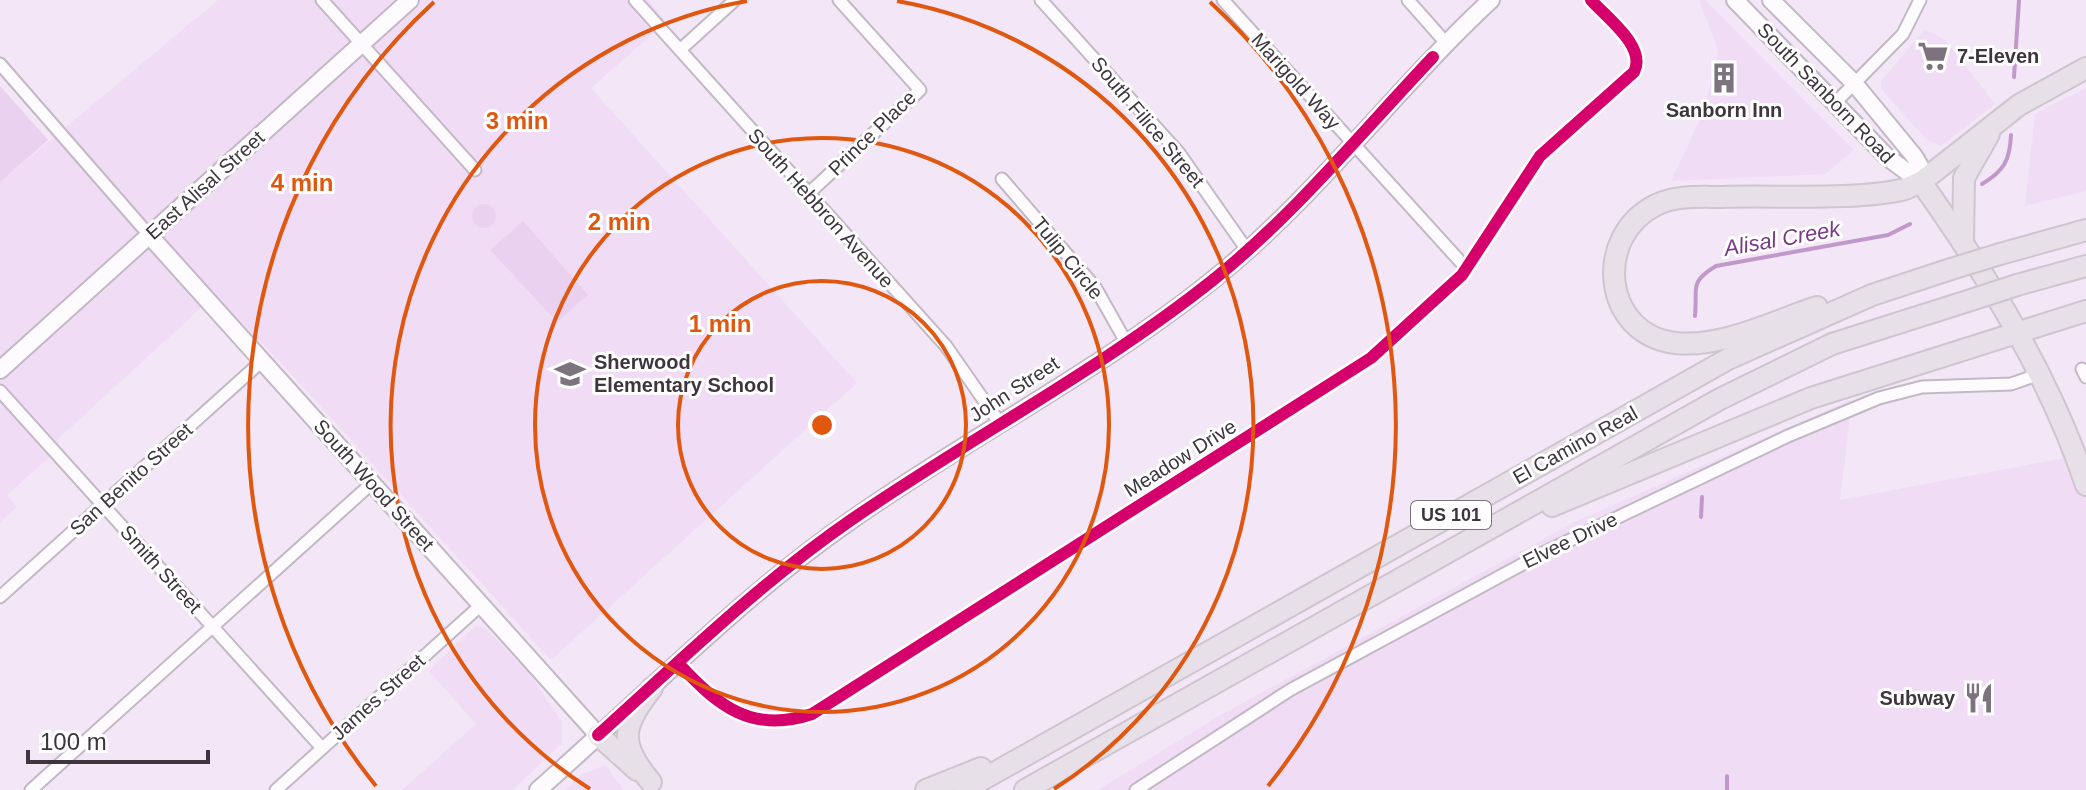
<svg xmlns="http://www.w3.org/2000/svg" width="2086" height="790" font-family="Helvetica,sans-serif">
<rect width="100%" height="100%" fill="#f3e6f6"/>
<!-- built -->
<g fill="#f1dcf6">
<path d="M 218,0 L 648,0 L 666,22 L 591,88 L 857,383 L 551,660 L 283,365 L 215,295 L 59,438 L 53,454 L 7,495 L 17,507 L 0,522 L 0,182 Z"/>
<path d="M 1699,0 L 1705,0 L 1854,150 L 1825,174 L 1671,181 L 1704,111 L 1718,50 Z"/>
<path d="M 1925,29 L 1946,41 L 1995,104 L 1941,146 L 1927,140 L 1881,89 L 1881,81 Z"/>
<path d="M 2086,88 L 2086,191 L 2025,206 L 2035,114 Z"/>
<path d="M 1852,399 L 1840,500 L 2086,454 L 2086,790 L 1098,790 L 1219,716 L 1573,523 Z"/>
<path d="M 475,626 L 485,628 L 529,673 L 562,722 L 562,743 L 513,790 L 402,790 L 476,724 L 429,671 Z"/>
<path d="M 605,765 L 624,790 L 565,790 L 583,774 Z"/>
</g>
<!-- green -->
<g fill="#ead1ef">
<path d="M 0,86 L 48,140 L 0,182 Z"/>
<circle cx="484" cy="216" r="12"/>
<path d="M 523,221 L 588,295 L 557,322 L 490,250 Z"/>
</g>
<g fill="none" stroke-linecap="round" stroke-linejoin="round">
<!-- stream -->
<g stroke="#c198ca" stroke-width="4">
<path d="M 2014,77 L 2019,0"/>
<path d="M 1982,184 C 2004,171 2010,160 2011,135"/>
<path d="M 1695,316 C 1698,288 1688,283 1716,266 L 1888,235 L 1910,224"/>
<path d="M 1701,517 L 1702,497"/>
<path d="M 1727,790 L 1727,776"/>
</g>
<!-- street casing -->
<g stroke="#c3b8c5" stroke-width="15">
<g id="street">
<path d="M 322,0 L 475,170"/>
<path d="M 635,0 L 946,346 L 999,422"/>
<path d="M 1041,0 L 1179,153 L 1247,250"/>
<path d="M 1223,0 L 1467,269"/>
<path d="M 1408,0 L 1446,43"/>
<path d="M 680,50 L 735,0"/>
<path d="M 0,64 L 149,235"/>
<path d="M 1836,102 L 1903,34 L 1920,0"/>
<path d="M 1002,179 L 1095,287 L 1126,342"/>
<path d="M 808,194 L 920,90 L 839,0"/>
<path d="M 2082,369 L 2086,377"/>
<path d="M 0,391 L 322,748"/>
<path d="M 0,597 L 262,361"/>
<path d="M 679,664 C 718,706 752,734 812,714 L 1371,358 L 1462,275 L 1540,156 L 1634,72 C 1647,47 1607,18 1591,0"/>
<path d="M 31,790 L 371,484"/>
<path d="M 276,790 L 481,605"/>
<path d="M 1136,790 L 1290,690 L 1543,553 L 1788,436 L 1879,398 L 1922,387 L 2011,384 L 2037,375"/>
</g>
</g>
<!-- secondary casing -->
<g stroke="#c3b8c5" stroke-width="20">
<g id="secondary">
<path d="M 1735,0 L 1887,157 L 1921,182"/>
<path d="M 1771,0 L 1854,83 L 1914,156 L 1920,166 L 1921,182"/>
<path d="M 149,235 L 598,735"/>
<path d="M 0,370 L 410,0"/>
<path d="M 538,790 C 641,700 738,599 850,521 C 969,437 1101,370 1214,279 C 1317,196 1394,90 1491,0"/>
</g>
</g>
<!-- highway casing -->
<g stroke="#cdc6ce" stroke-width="24">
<g id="highway">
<path d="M 1921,182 C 1987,275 2050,377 2086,485"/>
<path d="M 1963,243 L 1964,178 L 1989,134"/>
<path d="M 2000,254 L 2086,230"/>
<path d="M 2017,285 L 2086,266"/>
<path d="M 1817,307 C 1774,321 1722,348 1676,343 C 1602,335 1593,236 1656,205 C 1676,195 1700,197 1722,197 C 1775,195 1856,201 1905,189 L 1921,182 L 2019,105 L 2086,68"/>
<path d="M 1552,506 L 1811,398 L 2086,311"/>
<path d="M 598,735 L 637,770"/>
<path d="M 651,782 C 617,742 623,726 652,688"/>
<path d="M 926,790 L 981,768"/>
<path d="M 964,790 L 1728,359 L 1872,295 L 1951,269"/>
<path d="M 1025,790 L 1720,399 L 1832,344 L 1971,300"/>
</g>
</g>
<!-- street -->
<use href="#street" stroke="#fdfbfe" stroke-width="11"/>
<!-- secondary -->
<use href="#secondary" stroke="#fdfbfe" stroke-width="16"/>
<!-- highway -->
<use href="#highway" stroke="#e8e0e9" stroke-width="20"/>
<!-- highway-bridge casing -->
<g stroke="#cdc6ce" stroke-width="24" stroke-linecap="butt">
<g id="highway-bridge">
<path d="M 1951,269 L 2000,254"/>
<path d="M 1971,300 L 2017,285"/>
</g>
</g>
<!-- highway-bridge -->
<use href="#highway-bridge" stroke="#e8e0e9" stroke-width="20"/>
<!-- cycleway casing -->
<g stroke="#fff" stroke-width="17">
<g id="cycleway">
<path d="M 679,664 C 718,706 752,734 812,714 L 1371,358 L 1462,275 L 1540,156 L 1634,72 C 1647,47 1607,18 1591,0"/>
<path d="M 598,735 C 679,662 761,582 851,520 C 970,438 1100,370 1213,280 C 1295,214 1361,133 1433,57"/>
</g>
</g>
<!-- cycleway -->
<use href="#cycleway" stroke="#d6006c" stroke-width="12"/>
</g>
<!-- distance rings -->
<g fill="none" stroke="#e0570f" stroke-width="4">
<circle cx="822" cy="425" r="144"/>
<circle cx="822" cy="425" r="287"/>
<path d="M590 789A431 431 0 0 1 747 1M897 1A431 431 0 0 1 1054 789"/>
<path d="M376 786A574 574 0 0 1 434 2M1210 2A574 574 0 0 1 1268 786"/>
</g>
<!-- icons -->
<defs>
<g id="supermarket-bare" transform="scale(2.4)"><path d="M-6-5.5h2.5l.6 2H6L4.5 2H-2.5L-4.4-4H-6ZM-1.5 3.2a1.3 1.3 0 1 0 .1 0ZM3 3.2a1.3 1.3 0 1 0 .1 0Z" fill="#7d737f" stroke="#fff" stroke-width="2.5" paint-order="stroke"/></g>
<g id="building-bare" transform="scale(2.4)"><path d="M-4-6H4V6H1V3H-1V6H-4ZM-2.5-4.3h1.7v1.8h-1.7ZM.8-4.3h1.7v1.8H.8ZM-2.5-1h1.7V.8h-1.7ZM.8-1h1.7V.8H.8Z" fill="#7d737f" stroke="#fff" stroke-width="2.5" paint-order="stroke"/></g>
<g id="school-bare" transform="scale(2.4)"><path d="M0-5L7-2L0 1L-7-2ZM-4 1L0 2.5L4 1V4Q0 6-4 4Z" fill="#7d737f" stroke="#fff" stroke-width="2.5" paint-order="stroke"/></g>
<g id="restaurant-bare" transform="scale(2.4)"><path d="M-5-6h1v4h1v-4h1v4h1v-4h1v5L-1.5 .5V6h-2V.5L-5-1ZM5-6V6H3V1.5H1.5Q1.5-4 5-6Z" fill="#7d737f" stroke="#fff" stroke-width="2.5" paint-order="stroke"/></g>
</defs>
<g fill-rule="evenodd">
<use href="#supermarket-bare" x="1933" y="56"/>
<use href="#building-bare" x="1724" y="78"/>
<use href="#school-bare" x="570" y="374"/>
<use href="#restaurant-bare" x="1979" y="698"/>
</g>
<g text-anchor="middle" stroke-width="6" stroke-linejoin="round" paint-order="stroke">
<!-- shield labels -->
<rect fill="#fff" stroke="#787279" stroke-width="2" x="1411" y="501" width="80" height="28" rx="6"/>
<g font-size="18" font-weight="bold" fill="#3e353f">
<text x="1451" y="521">US 101</text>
</g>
<!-- poi labels -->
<g font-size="20" font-weight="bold" fill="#3e353f" stroke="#fff" text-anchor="start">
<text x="1957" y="63">7-Eleven</text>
<text x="1724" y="117" text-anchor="middle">Sanborn Inn</text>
<text x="594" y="369">Sherwood<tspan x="594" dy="23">Elementary School</tspan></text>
<text x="1955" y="705" text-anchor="end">Subway</text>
</g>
<!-- street labels -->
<g font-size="20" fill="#3e353f" stroke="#fff">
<text transform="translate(1296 81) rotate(48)" y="7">Marigold Way</text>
<text transform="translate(1826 93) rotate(46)" y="7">South Sanborn Road</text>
<text transform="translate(1148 122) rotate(50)" y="7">South Filice Street</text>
<text transform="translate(872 133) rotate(-44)" y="7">Prince Place</text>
<text transform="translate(205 185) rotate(-42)" y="7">East Alisal Street</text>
<text transform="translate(821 208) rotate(48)" y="7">South Hebbron Avenue</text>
<text transform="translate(1068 258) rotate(51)" y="7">Tulip Circle</text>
<text transform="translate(1014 389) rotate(-33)" y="7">John Street</text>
<text transform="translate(1575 445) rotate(-29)" y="7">El Camino Real</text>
<text transform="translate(1180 458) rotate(-32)" y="7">Meadow Drive</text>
<text transform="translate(131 479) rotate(-42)" y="7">San Benito Street</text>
<text transform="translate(374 485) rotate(48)" y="7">South Wood Street</text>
<text transform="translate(1570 540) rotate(-26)" y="7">Elvee Drive</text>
<text transform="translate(161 569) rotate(48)" y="7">Smith Street</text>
<text transform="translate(378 697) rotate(-42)" y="7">James Street</text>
</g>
<!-- water labels -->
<g font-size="22" font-style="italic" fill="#793786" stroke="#fff">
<text transform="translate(1782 238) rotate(-10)" y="8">Alisal Creek</text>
</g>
</g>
<circle cx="822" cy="425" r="12" fill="#e0570f" stroke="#fff" stroke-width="4"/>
<g font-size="24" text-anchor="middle" font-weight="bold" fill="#e0570f" stroke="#fff" stroke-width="6" stroke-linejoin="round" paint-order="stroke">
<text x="517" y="129">3 min</text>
<text x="302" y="191">4 min</text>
<text x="619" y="230">2 min</text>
<text x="720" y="332">1 min</text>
</g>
<!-- scale -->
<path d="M28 750v12h180v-12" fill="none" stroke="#3e353f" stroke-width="4"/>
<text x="40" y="750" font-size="24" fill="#3e353f" stroke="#ffffff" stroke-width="6" paint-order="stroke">100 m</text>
</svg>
